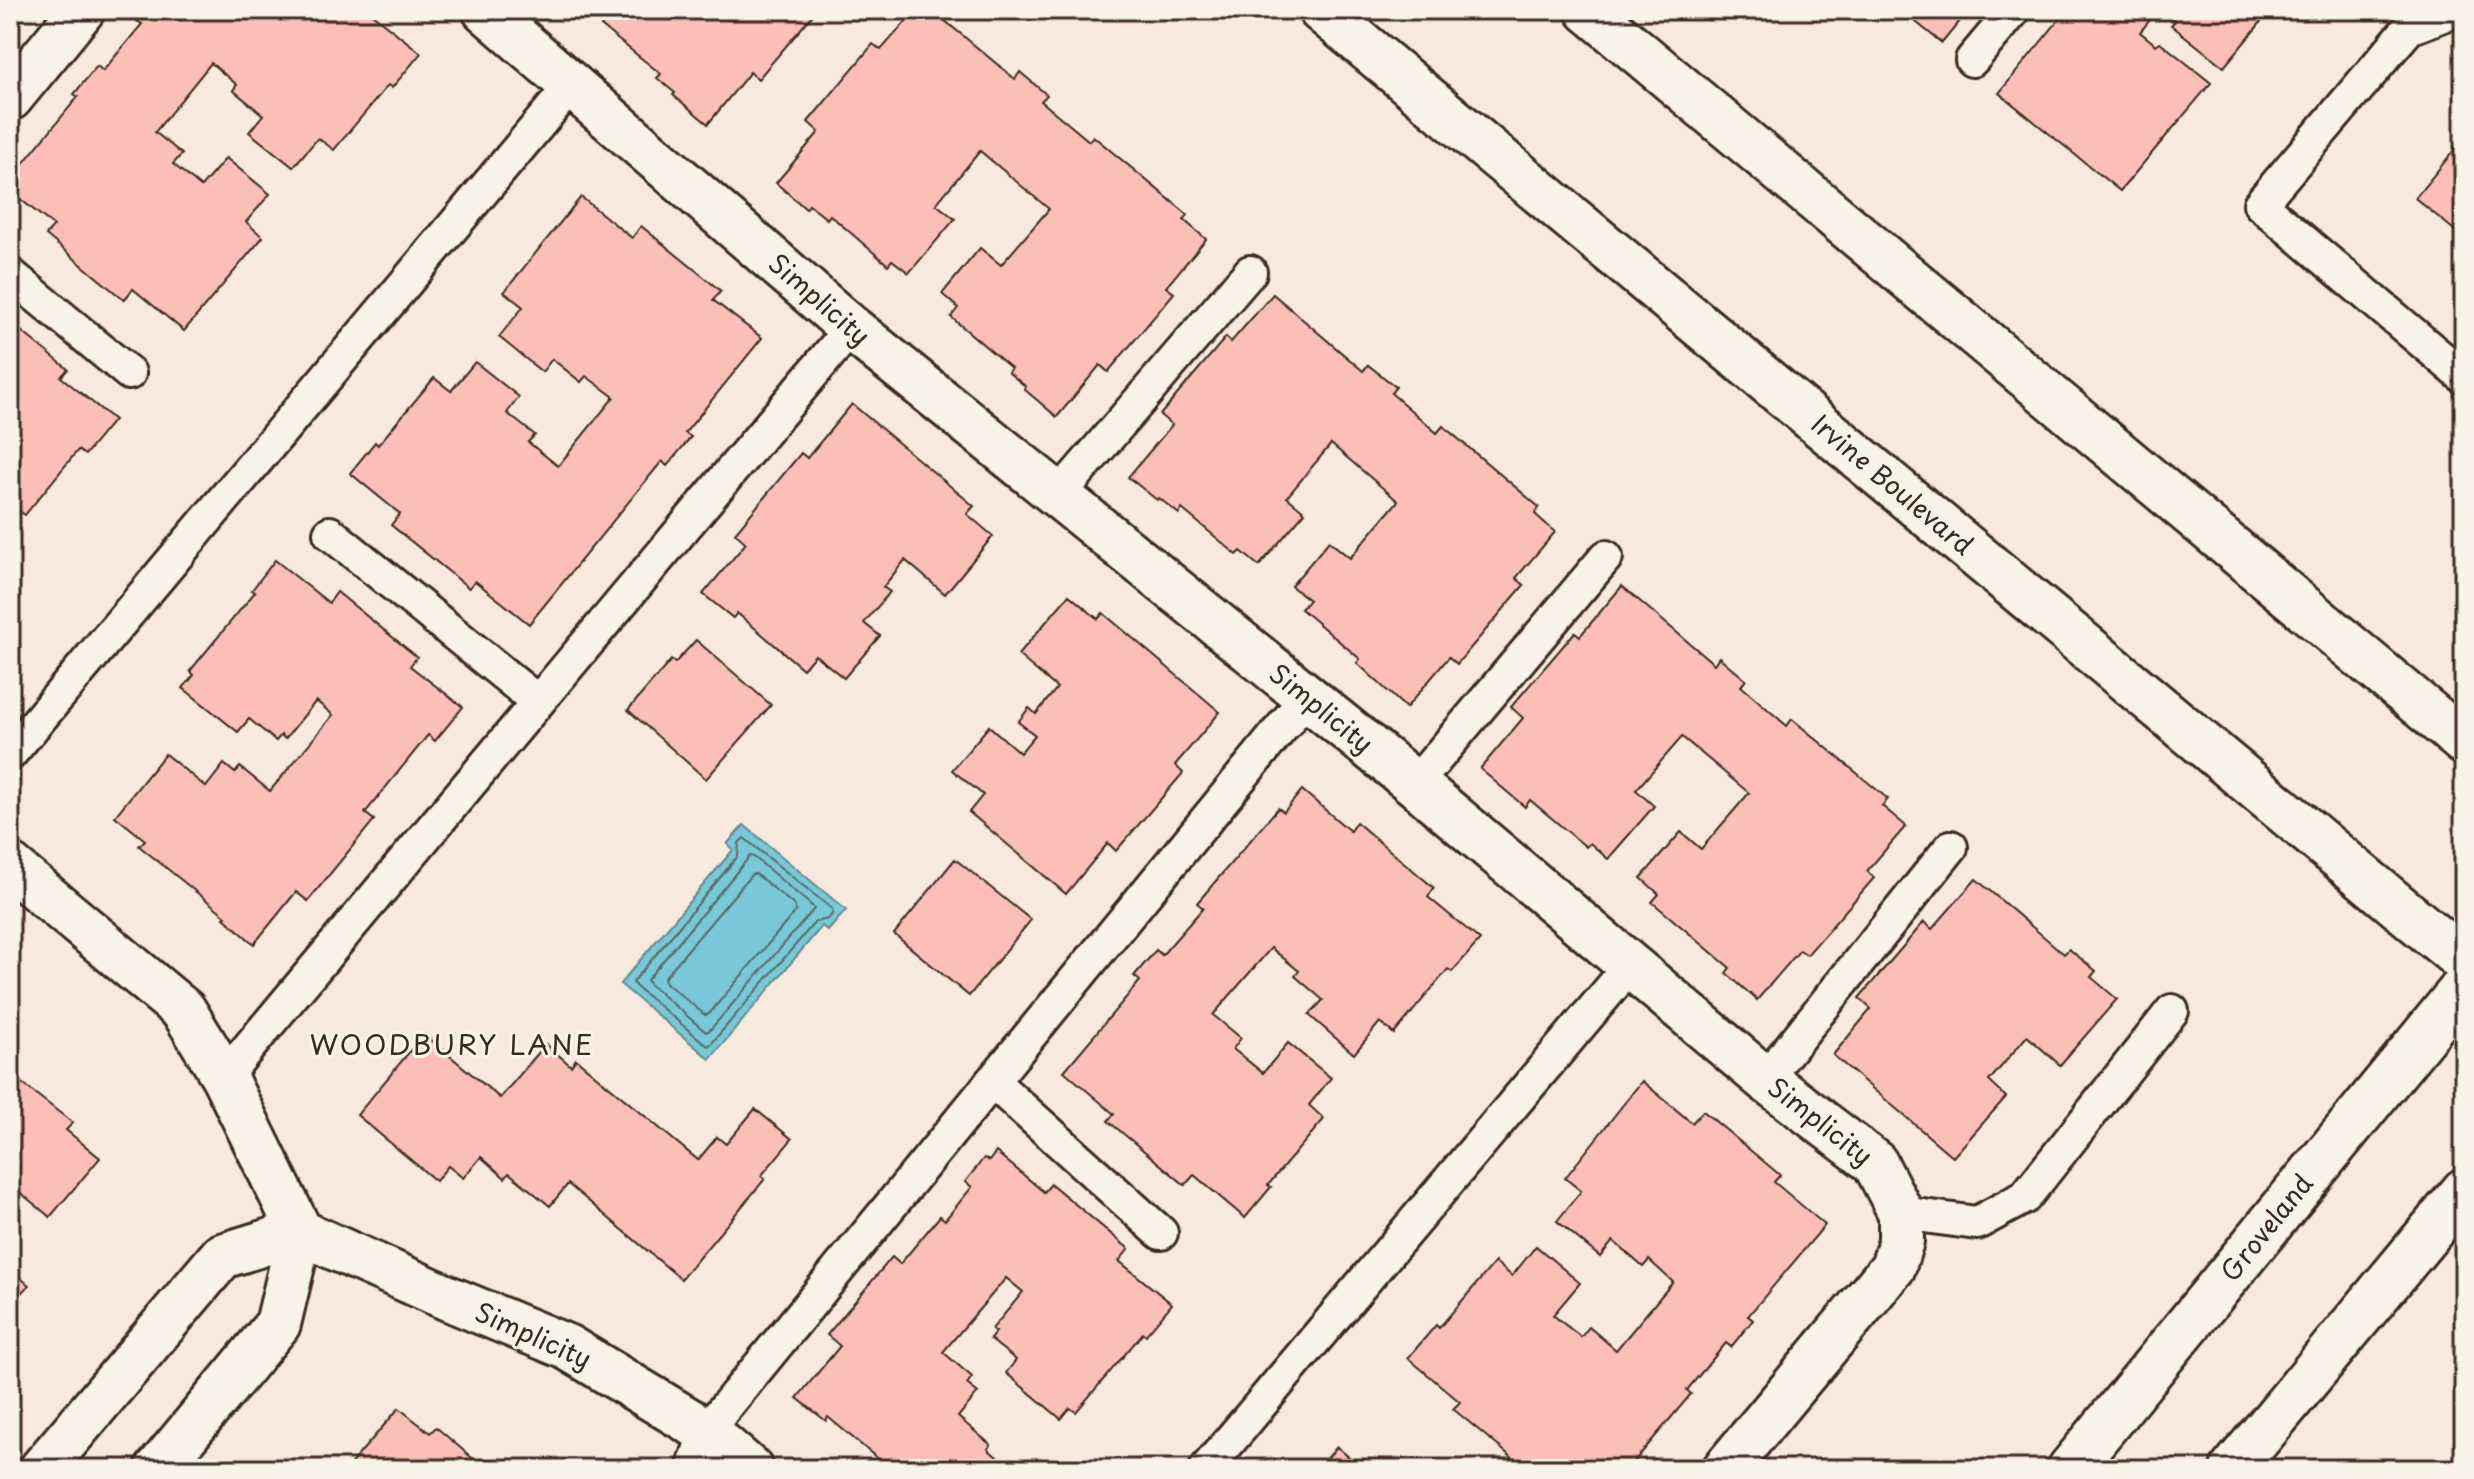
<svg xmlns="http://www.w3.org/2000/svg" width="2474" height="1479" font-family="'Playpen Sans',sans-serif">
<rect width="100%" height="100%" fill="#f8e9de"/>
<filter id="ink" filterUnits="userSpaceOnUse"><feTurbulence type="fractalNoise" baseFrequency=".0125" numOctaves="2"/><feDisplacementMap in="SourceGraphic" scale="16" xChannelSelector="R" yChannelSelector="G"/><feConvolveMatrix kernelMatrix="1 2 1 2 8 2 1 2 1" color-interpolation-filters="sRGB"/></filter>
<g filter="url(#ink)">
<!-- water -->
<path fill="#7ac8d7" stroke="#61898d" stroke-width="2" d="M 744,825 L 846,910 L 828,931 L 822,926 L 710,1059 L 620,984 L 733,850 L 727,844 Z"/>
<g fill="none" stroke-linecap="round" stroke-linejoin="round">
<!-- shore -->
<g stroke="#546968" stroke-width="2">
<path d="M 744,838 L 832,909 L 833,913 L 828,919 L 815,922 L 711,1044 L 708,1046 L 635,986 L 633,982 L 738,856 L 739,843 Z"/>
<path d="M 750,856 L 754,857 L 812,906 L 814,909 L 710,1030 L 706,1032 L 649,984 L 647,980 Z"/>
<path d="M 752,874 L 756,874 L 795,906 L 796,911 L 709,1014 L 705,1015 L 666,983 L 664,978 Z"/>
</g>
</g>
<!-- building -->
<g fill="#fbbfb8" stroke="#3b2a1e" stroke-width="2">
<path d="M 147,10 L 367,10 L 421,53 L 392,88 L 388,85 L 334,150 L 318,138 L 293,167 L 249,132 L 263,115 L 233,90 L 237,85 L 211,63 L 155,132 L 182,154 L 173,164 L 201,187 L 226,158 L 270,194 L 246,222 L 263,237 L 184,331 L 133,289 L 124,300 L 46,235 L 54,226 L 10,191 L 10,179 L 78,97 L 74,94 L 97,66 L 103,71 L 142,24 L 137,21 Z"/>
<path d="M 600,10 L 817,10 L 758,79 L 750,72 L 708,124 L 673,95 L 675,93 L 657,78 L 661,74 L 601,26 L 608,16 Z"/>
<path d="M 916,10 L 932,10 L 1015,79 L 1020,72 L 1047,95 L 1041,101 L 1089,141 L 1093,136 L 1188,215 L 1184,220 L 1206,239 L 1166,287 L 1174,293 L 1108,372 L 1100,365 L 1057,417 L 1024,389 L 1025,386 L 1008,372 L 1011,368 L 951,317 L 958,308 L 942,294 L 980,248 L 1001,265 L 1049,209 L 980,151 L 936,204 L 955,219 L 909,273 L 892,260 L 888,265 L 830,215 L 827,219 L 809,205 L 806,209 L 776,183 L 819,132 L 808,122 L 873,44 L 881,50 Z"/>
<path d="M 1901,10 L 1969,10 L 1942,43 Z"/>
<path d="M 2067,10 L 2158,10 L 2140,32 L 2156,45 L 2160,42 L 2211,83 L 2120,191 L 1999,93 Z"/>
<path d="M 2162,10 L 2271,10 L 2224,67 L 2171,25 L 2175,21 Z"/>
<path d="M 2464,138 L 2464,238 L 2415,198 Z"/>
<path d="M 581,197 L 632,238 L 641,226 L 721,291 L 713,300 L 762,338 L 685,433 L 691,437 L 667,466 L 662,461 L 529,624 L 475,581 L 469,588 L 391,525 L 400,514 L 350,473 L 375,442 L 378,445 L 434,378 L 451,391 L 475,362 L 519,397 L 507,413 L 535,435 L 528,442 L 558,466 L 614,397 L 586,376 L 581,382 L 552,359 L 542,372 L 499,337 L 523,307 L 504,292 Z"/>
<path d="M 1273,294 L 1363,371 L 1368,365 L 1396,387 L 1391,393 L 1437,433 L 1443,426 L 1539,507 L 1535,514 L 1555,532 L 1516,578 L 1524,585 L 1457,664 L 1449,657 L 1406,708 L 1357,663 L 1360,659 L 1301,609 L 1309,600 L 1291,586 L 1329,541 L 1350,558 L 1398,501 L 1331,444 L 1287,497 L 1305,512 L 1259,566 L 1241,551 L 1237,555 L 1182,509 L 1179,514 L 1159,498 L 1157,500 L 1128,477 L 1172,425 L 1160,415 L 1226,337 L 1231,342 Z"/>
<path d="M 10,322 L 68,369 L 61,377 L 114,420 L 85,455 L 78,450 L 25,515 L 10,505 Z"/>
<path d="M 852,404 L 974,506 L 967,514 L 993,536 L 945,594 L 905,560 L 883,587 L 890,592 L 864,623 L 880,636 L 844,678 L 815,655 L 803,669 L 737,613 L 733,618 L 703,594 L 746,543 L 735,533 L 801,453 L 807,458 Z"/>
<path d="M 275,560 L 329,603 L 337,592 L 417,657 L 410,666 L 463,707 L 435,741 L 428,735 L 365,813 L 374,820 L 308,901 L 296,892 L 254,944 L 224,918 L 226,916 L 139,846 L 145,840 L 115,816 L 165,754 L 206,787 L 224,764 L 235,773 L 240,767 L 270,791 L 333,715 L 316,701 L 285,739 L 281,735 L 276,741 L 249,719 L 238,732 L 183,688 L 194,675 L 190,671 L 255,592 L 252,590 Z"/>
<path d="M 1622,586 L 1714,664 L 1719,657 L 1746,680 L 1741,686 L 1787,726 L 1792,719 L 1888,799 L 1882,806 L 1906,826 L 1867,871 L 1874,878 L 1807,955 L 1800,950 L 1757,1000 L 1726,973 L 1730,968 L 1652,902 L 1659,894 L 1641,878 L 1681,832 L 1701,849 L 1749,793 L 1682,737 L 1636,790 L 1654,806 L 1608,859 L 1590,843 L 1586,847 L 1530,800 L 1525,807 L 1480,769 L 1523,718 L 1511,707 L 1575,632 L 1580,636 Z"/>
<path d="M 1069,595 L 1098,619 L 1103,613 L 1220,712 L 1175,765 L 1183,773 L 1116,851 L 1108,843 L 1066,894 L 969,812 L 983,795 L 952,770 L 989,726 L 1020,753 L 1035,735 L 1018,722 L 1029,708 L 1036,714 L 1057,688 L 1018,655 Z"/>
<path d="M 696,640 L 771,705 L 706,779 L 628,710 L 671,660 L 675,663 Z"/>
<path d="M 1302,790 L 1350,831 L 1356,822 L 1434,888 L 1428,897 L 1480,940 L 1452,972 L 1448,969 L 1394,1034 L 1380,1022 L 1354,1054 L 1309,1015 L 1323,1000 L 1295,976 L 1299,971 L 1271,948 L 1213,1015 L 1241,1038 L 1233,1049 L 1263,1073 L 1288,1043 L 1331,1078 L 1309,1105 L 1324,1119 L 1268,1185 L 1271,1187 L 1245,1218 L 1194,1175 L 1185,1185 L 1108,1121 L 1114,1114 L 1064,1071 L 1140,981 L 1134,976 L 1156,950 L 1162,955 L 1203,908 L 1197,903 L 1278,808 L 1284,812 Z"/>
<path d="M 955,859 L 1031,920 L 969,996 L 894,934 Z"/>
<path d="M 1976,879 L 2064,954 L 2069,949 L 2096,971 L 2091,977 L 2117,999 L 2060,1065 L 2027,1036 L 1989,1081 L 2006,1097 L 1953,1157 L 1833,1055 L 1871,1009 L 1859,998 L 1924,922 L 1932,929 Z"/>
<path d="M 424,1034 L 500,1098 L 546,1044 L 571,1066 L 576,1059 L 698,1160 L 717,1137 L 726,1144 L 755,1109 L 792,1139 L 761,1176 L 765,1179 L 681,1279 L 568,1184 L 550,1206 L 509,1173 L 505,1178 L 481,1157 L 463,1178 L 448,1166 L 436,1181 L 357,1115 Z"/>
<path d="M 10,1074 L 73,1123 L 66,1130 L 100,1158 L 50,1217 L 10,1184 Z"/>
<path d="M 1642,1081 L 1692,1123 L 1703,1111 L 1780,1175 L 1774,1182 L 1825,1225 L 1748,1316 L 1753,1320 L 1731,1347 L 1726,1343 L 1687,1390 L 1691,1394 L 1628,1469 L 1526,1469 L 1453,1409 L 1460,1402 L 1408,1358 L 1436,1325 L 1439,1328 L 1495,1262 L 1512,1276 L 1536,1246 L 1580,1283 L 1553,1315 L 1581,1337 L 1589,1327 L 1616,1350 L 1673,1282 L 1649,1260 L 1643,1267 L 1613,1241 L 1600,1257 L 1557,1221 L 1581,1191 L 1565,1178 Z"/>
<path d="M 996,1152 L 1044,1192 L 1051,1184 L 1129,1249 L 1119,1261 L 1172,1304 L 1146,1335 L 1143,1333 L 1076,1412 L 1070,1408 L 1061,1419 L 1006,1373 L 1016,1360 L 990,1339 L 996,1332 L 992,1329 L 1023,1292 L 1006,1278 L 943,1352 L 972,1377 L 967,1384 L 978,1393 L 958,1417 L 991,1445 L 988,1449 L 997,1457 L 986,1469 L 884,1469 L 881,1466 L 884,1464 L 828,1417 L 826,1421 L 797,1398 L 840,1346 L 827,1335 L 892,1257 L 900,1264 L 940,1216 L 945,1220 L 972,1187 L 965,1182 L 984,1158 L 989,1161 Z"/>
<path d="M 10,1269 L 29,1285 L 17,1297 L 22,1301 L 10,1316 Z"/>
<path d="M 399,1408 L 430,1433 L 436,1427 L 485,1469 L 350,1469 L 348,1467 Z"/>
<path d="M 1337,1447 L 1363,1469 L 1317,1469 Z"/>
</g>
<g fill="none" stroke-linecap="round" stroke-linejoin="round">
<!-- service casing -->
<g stroke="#3b2a1e" stroke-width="38">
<g id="service">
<path d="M 2456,10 L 2409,28 L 2260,204 L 2464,377"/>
<path d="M 1972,60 L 2014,10"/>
<path d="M 10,274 L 129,373"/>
<path d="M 1057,497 L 1250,272"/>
<path d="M 330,533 L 538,702"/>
<path d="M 10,754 L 571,86"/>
<path d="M 1415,784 L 1606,557"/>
<path d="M 224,1077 L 851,328"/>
<path d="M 1765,1079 L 1951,847"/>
<path d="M 992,1081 L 1161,1233"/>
<path d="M 1901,1213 L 1977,1223 L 2025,1197 L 2172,1011"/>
<path d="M 693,1469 L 706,1431 L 1306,698"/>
<path d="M 1206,1469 L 1629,967"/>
</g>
</g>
<!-- minor casing -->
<g stroke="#3b2a1e" stroke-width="50">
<g id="minor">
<path d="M 485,10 L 851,328 L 1415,784 L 1765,1079 L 1875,1163 L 1901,1213 L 1901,1241 L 1893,1267 L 1725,1469"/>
<path d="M 10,98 L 82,10"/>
<path d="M 10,866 L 184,1011 L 224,1077 L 300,1232 L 448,1298 L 567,1347 L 706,1431 L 750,1469"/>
<path d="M 42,1469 L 222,1256 L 300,1232"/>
<path d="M 158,1469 L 278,1324 L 300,1232"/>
</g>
</g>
<!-- tertiary casing -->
<g stroke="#3b2a1e" stroke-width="50">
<g id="tertiary">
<path d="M 2070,1469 L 2464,987"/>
<path d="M 2233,1469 L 2464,1191"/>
</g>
</g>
<!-- primary casing -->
<g stroke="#3b2a1e" stroke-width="50">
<g id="primary">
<path d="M 1321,10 L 2464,961"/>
<path d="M 1588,10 L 2464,742"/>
</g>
</g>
<!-- service -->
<use href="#service" stroke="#f7f3e8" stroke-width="32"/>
<!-- minor -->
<use href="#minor" stroke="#f7f3e8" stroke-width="44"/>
<!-- tertiary -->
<use href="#tertiary" stroke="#f7f3e8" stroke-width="44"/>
<!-- primary -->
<use href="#primary" stroke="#f7f3e8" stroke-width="44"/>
</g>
</g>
<g text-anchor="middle" stroke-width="6" stroke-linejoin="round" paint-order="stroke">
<!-- street labels -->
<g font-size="26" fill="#3b2a1e" stroke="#f7f3e8">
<text transform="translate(819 300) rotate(41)" y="9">Simplicity</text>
<text transform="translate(1892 485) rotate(40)" y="9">Irvine Boulevard</text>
<text transform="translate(1321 709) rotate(39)" y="9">Simplicity</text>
<text transform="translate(1820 1122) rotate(38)" y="9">Simplicity</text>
<text transform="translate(2267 1228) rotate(-51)" y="9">Groveland</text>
<text transform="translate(533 1336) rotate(24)" y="9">Simplicity</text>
</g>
<!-- neighbourhood labels -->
<g font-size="28" letter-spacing="2" fill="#3b2a1e" stroke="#f7f3e8">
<text x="452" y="1055">WOODBURY LANE</text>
</g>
</g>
<!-- margin -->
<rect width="2474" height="1479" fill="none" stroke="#f7f3e8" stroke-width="40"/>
<rect x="20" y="20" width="2434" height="1439" fill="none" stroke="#3b2a1e" stroke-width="3" filter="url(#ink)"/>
</svg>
